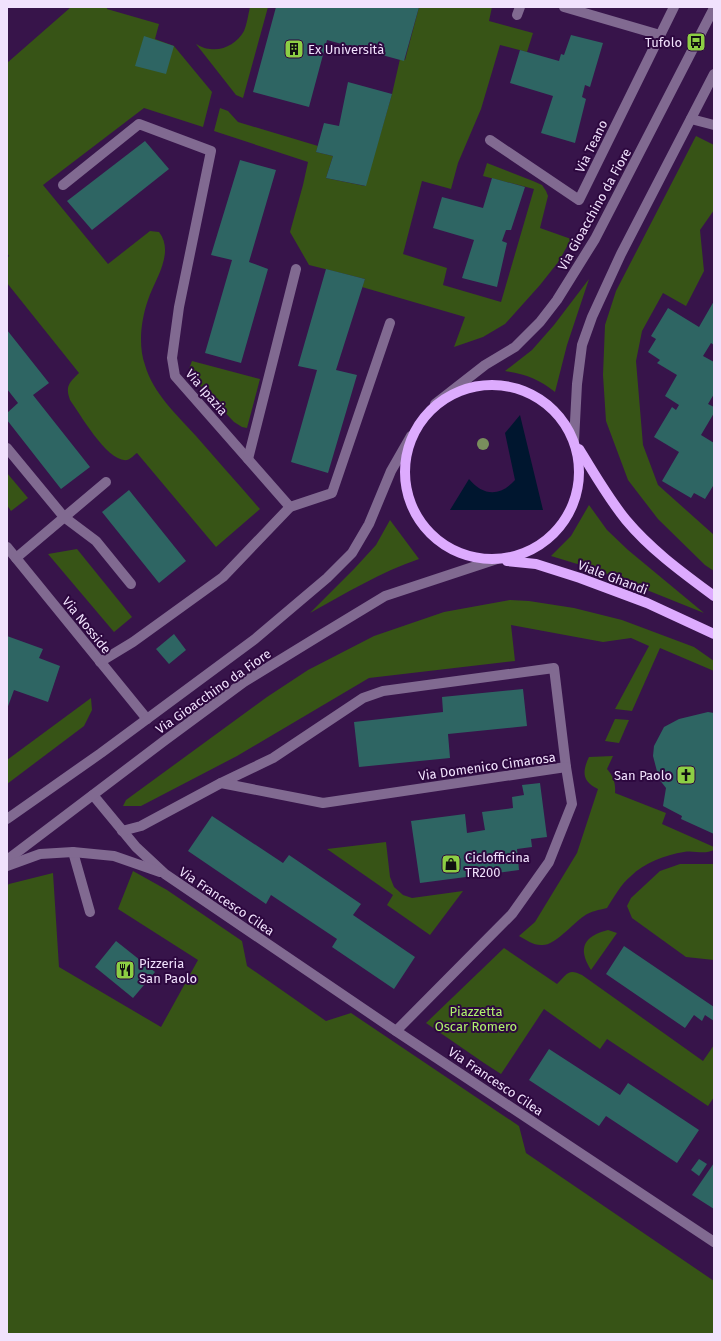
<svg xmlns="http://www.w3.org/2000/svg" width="721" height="1341" font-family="'Fira Sans',sans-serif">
<rect width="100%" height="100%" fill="#37144a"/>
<!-- green -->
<g fill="#375416">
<path d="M 71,7 L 107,7 L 107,9 L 159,24 L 155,39 L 174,46 L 212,92 L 203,127 L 144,108 L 43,185 L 108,264 L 150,231 L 159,232 C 175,253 155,279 148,300 C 141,320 138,345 145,365 C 153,393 177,415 196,436 C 217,460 239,485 260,509 L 216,547 L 137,453 C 134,455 131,459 127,460 C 108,463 80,414 70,400 C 65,386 69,383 79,373 L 7,283 L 7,258 L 9,256 L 7,253 L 7,63 Z"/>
<path d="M 250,7 L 268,7 L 243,98 L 236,95 L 196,44 C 200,46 205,49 210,49 C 224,51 237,43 244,31 C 247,24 248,15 250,7 Z"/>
<path d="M 419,7 L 492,7 L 489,21 L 533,33 L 527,52 L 500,45 L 481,109 L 458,163 L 451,189 L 422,181 L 403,254 L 447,268 L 443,285 L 501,302 L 534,189 L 483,176 L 487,163 L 533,181 L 542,185 L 546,191 L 548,196 L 540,228 L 571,239 L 559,261 L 540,285 L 505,324 L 483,337 L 454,347 L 465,317 L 362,287 L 365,279 L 309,265 L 290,232 L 303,185 L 308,162 L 214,131 L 220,108 L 228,111 L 238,122 L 318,146 L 316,152 L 333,156 L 326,178 L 365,186 L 392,94 L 400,59 L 405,60 Z"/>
<path d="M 696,136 L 714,145 L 714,210 L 700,230 L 704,271 L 686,306 L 663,293 L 642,331 L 636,361 L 643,445 L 658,485 L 714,535 L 714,571 L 705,565 L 658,519 L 628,480 L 606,421 L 603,375 L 605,325 L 616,291 Z"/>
<path d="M 589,279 L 567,345 L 555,392 C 539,379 525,374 505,371 L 532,350 L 554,325 Z"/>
<path d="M 192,361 L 260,379 L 247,428 L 242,427 L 234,422 L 192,377 L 189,369 Z"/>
<path d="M 7,473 L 28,498 L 11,511 L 7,505 Z"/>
<path d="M 589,505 L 607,530 L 628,550 L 704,613 L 597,570 L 551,556 L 571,536 Z"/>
<path d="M 390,520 L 419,559 C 381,572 346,593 310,613 L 354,569 L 376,545 Z"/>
<path d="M 77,549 L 132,617 L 114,632 L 48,554 Z"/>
<path d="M 510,600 L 529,601 L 574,608 L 622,620 L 694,647 L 714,661 L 714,671 L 660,648 L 632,711 L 615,709 L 649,646 L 631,638 L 603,642 L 511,625 L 515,661 L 369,678 L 237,756 L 141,806 L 123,806 L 126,800 L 267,697 L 308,670 L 374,636 L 444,612 Z"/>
<path d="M 91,698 L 92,710 L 84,726 L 7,784 L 7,760 Z"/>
<path d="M 615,719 L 629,720 L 619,743 L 605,741 Z"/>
<path d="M 613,756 L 607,769 C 613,776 616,783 615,793 L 666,813 L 662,824 L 714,847 L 714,850 C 704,855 694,850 684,852 C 665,855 644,863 631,876 C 621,884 614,897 607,908 C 599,910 591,911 584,916 C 573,923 554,947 541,945 C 533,945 526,940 519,936 L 535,922 L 577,853 L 598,789 C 582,781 582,772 589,757 Z"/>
<path d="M 386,842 L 390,877 L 394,887 L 403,895 L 412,898 L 463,891 L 430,935 L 387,905 L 393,895 L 327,849 Z"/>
<path d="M 680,864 L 714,864 L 714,960 L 686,957 L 632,918 L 627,906 L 631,898 L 660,871 Z"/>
<path d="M 133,871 L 167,890 L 242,941 L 247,966 L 326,1021 L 351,1013 L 519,1126 L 526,1153 L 714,1281 L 714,1334 L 7,1334 L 7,886 L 9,884 L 53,873 L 59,967 L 161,1027 L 198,960 L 118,909 Z"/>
<path d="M 608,930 L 617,933 L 591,970 C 577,948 584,936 608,930 Z"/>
<path d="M 504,948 L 557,984 C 567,974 568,968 582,975 L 703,1061 L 714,1045 L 714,1097 L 708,1106 L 607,1039 L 600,1049 L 544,1009 L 501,1074 L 484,1063 L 426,1023 Z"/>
</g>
<!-- water -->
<path fill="#00162f" d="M 520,415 L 543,510 L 450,510 L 469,479 C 483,496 500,497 515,480 L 505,433 Z"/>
<!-- building -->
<g fill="#2e6563">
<path d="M 276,7 L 419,7 L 404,61 L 327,40 L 309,107 L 253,92 Z"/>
<path d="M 571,35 L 603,43 L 590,87 L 585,85 L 582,97 L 586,99 L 575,143 L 541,133 L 553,96 L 510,83 L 520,50 L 559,61 L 561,54 L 564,55 Z"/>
<path d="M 144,36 L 174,46 L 166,74 L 135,66 Z"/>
<path d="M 348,82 L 392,94 L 366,186 L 326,178 L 333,156 L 316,152 L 324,123 L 339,126 Z"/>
<path d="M 145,141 L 169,169 L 92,230 L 67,201 Z"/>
<path d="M 240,160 L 276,170 L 249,262 L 268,269 L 241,363 L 205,353 L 232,260 L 211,255 Z"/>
<path d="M 492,178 L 525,187 L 511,230 L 506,230 L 502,241 L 507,243 L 497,287 L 462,278 L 474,240 L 433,228 L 442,197 L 483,208 Z"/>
<path d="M 326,269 L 365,279 L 336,370 L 357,375 L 328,473 L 291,462 L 317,370 L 298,366 Z"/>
<path d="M 714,301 L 714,345 L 711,343 L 703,356 L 714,362 L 714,394 L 708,404 L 714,407 L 714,413 L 701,435 L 714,443 L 714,486 L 713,486 L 705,499 L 694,493 L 691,498 L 662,481 L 679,452 L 654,437 L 672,407 L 676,410 L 679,405 L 665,396 L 677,375 L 657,363 L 660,360 L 648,352 L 656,339 L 651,336 L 668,308 L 699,327 Z"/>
<path d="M 7,330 L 49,383 L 33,395 L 90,467 L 61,489 L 7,420 L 7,413 L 18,403 L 7,389 Z"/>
<path d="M 129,490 L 186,561 L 159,583 L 102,512 Z"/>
<path d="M 174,634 L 186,650 L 169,664 L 156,649 Z"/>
<path d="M 7,636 L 43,649 L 39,658 L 60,666 L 48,702 L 14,690 L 7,709 Z"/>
<path d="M 523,689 L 527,726 L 448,734 L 450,758 L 359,767 L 354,722 L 443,712 L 442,697 Z"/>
<path d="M 708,712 L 714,713 L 714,834 L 681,819 L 682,816 L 663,806 L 666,788 L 659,779 L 653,756 L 654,746 L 664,727 L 679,719 Z"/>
<path d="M 540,783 L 547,837 L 531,839 L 532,847 L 517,849 L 519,870 L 420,883 L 411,821 L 465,814 L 467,833 L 485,830 L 482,812 L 513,808 L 512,797 L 524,795 L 522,785 Z"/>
<path d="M 212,816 L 283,863 L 289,855 L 361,904 L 353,915 L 415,957 L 394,989 L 332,947 L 337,939 L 271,895 L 266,904 L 188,851 Z"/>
<path d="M 116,941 L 155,972 L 133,998 L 95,967 Z"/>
<path d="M 624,946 L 714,1007 L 714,1021 L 705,1015 L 702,1021 L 694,1015 L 685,1028 L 606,974 Z"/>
<path d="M 549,1049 L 620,1095 L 628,1083 L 699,1130 L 677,1163 L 606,1116 L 599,1126 L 529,1080 Z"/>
<path d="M 699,1159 L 707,1164 L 699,1176 L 691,1170 Z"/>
<path d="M 714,1163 L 714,1209 L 692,1195 Z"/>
</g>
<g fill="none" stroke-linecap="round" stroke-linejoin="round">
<!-- minor -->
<g stroke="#816a91" stroke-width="10">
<path d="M 564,7 L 660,35"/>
<path d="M 517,15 L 520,7"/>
<path d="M 691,119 L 714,125"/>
<path d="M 490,140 L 579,200 L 674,7"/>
<path d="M 63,185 L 139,124 L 211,151 L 179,307 L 172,358 L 175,376 L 290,507"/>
<path d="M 435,404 L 485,365 L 515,347 L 540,322 L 557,300 L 595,239 L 714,8"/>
<path d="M 574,441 L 577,384 L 582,345 L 592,317 L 621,254 L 714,74"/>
<path d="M 7,448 L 64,517 L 96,541 L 131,584"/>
<path d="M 248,459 L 296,269"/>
<path d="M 7,547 L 147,719"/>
<path d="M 16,558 L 106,482"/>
<path d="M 100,662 L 133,642 L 223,577 L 290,507 L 332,493 L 390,323"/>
<path d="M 221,783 L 273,758 L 363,698 L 383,691 L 554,668 L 566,767"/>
<path d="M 93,795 L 136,847 L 165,874 L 396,1031 L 714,1242"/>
<path d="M 7,819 L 101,753 L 255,639 L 327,578 L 352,553 L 369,524 L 391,471 L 411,436"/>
<path d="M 122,831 L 141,826 L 221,783 L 323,803 L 566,767 L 572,804 L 549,862 L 512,914 L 396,1031"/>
<path d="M 73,852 L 90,912"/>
<path d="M 7,860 L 164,741 L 244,682 L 319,636 L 385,596 L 497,559"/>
<path d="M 7,866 L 40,854 L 73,852 L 114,856 L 160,872"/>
</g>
<!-- major -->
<g stroke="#ddabfe" stroke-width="10">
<circle cx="492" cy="472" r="87"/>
<path d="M 579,449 C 594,473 608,498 626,520 C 651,550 683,573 714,596"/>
<path d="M 507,561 L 536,564 L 580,578 L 647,603 L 714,634"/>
</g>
</g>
<!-- trees -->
<circle fill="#798e5d" cx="483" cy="444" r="6"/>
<!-- icons -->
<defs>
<g id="bus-square" transform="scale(1)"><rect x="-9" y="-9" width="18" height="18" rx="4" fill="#8dce44" stroke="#2d083f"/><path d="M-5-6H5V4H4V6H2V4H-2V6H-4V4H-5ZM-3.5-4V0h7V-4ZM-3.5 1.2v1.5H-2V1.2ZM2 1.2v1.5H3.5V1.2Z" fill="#111"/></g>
<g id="building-square" transform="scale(1)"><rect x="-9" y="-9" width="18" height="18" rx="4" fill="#8dce44" stroke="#2d083f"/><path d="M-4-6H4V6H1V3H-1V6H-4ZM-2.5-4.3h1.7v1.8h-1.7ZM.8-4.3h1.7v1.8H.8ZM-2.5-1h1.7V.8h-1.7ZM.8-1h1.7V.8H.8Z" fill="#111"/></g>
<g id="church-square" transform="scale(1)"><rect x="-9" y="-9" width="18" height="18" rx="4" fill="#8dce44" stroke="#2d083f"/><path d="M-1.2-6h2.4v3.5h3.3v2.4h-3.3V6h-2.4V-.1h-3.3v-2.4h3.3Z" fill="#111"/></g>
<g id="shop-square" transform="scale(1)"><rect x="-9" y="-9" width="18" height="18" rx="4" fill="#8dce44" stroke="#2d083f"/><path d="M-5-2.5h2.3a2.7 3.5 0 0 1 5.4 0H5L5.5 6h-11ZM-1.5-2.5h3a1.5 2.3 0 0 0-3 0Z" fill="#111"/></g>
<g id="restaurant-square" transform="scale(1)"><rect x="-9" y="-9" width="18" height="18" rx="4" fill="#8dce44" stroke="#2d083f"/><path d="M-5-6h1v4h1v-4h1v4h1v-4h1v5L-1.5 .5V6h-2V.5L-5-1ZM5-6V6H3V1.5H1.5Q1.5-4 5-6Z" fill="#111"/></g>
</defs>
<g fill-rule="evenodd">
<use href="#bus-square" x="696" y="42"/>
<use href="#building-square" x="294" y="49"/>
<use href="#church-square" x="686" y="775"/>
<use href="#shop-square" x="451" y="864"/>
<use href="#restaurant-square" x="125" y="970"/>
</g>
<g text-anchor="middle" stroke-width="4" stroke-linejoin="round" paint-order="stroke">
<!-- poi labels -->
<g font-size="13" fill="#f1e2fd" stroke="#2d083f" text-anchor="start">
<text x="682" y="47" text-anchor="end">Tufolo</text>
<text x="308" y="54">Ex Università</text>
<text x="672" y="780" text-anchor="end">San Paolo</text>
<text x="465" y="862">Ciclofficina<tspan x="465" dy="15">TR200</tspan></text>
<text x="139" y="968">Pizzeria<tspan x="139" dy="15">San Paolo</tspan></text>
</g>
<!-- street labels -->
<g font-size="13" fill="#f1e2fd" stroke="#2d083f">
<text transform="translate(591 146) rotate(-64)" y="5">Via Teano</text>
<text transform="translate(594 209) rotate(-61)" y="5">Via Gioacchino da Fiore</text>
<text transform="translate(207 392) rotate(49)" y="5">Via Ipazia</text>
<text transform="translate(613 577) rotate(21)" y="5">Viale Ghandi</text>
<text transform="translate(87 625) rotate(51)" y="5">Via Nosside</text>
<text transform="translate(213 691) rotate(-35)" y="5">Via Gioacchino da Fiore</text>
<text transform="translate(487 766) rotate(-8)" y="5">Via Domenico Cimarosa</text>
<text transform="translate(227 901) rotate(34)" y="5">Via Francesco Cilea</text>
<text transform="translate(496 1081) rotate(34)" y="5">Via Francesco Cilea</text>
</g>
<!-- park labels -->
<g font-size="13" fill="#aff16c" stroke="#2d083f">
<text x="476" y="1016">Piazzetta<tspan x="476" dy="15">Oscar Romero</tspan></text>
</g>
</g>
<!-- border -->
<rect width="721" height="1341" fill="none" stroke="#f1e2fd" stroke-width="16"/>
</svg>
